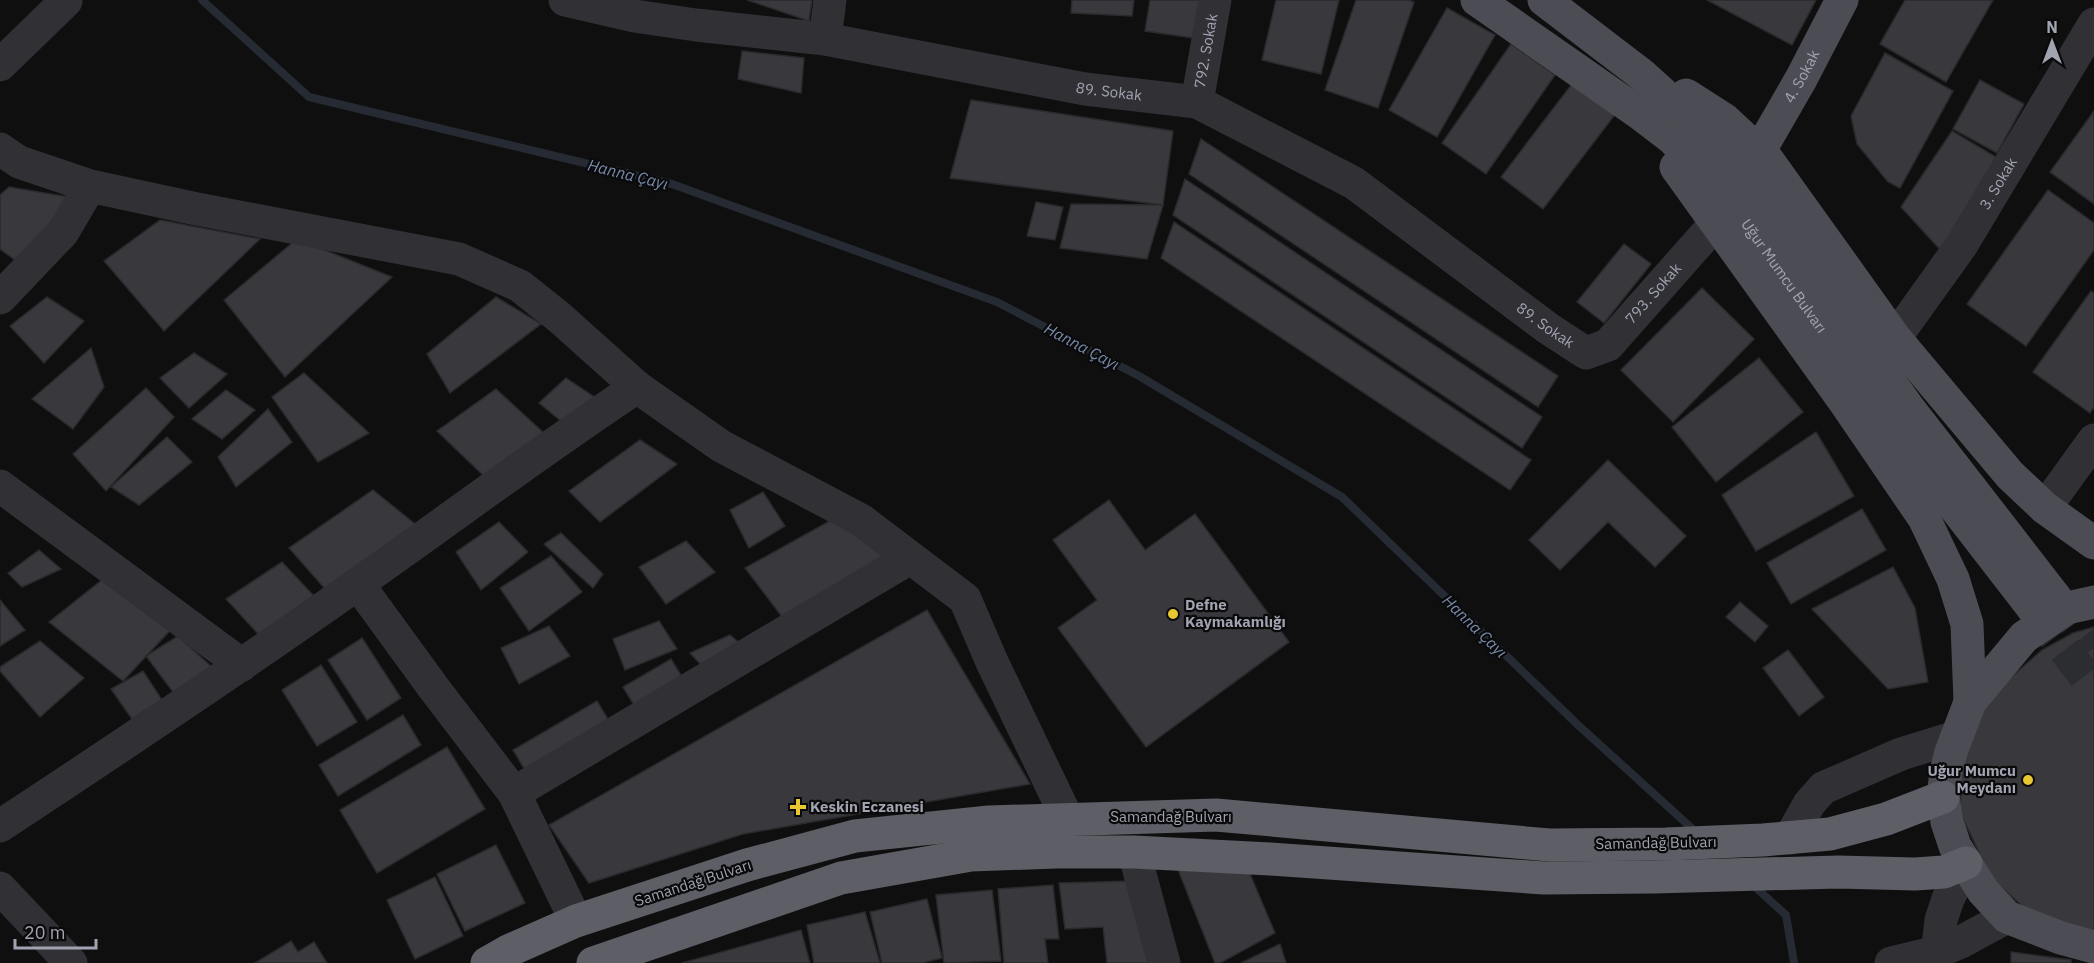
<svg xmlns="http://www.w3.org/2000/svg" width="2094" height="963" font-family="'IBM Plex Sans',sans-serif">
<rect width="100%" height="100%" fill="#0f0f10"/>
<g fill="none" stroke-linecap="round" stroke-linejoin="round">
<!-- stream -->
<g stroke="#262b33" stroke-width="8">
<path d="M 202,0 L 309,97 L 672,184 L 997,302 L 1139,376 L 1342,497 L 1578,725 L 1697,833"/>
<path d="M 1753,885 L 1786,915 L 1794,963"/>
</g>
</g>
<!-- building -->
<g fill="#39393d" stroke="#2a292c" stroke-width="1.5">
<path d="M 747,0 L 812,0 L 809,21 Z"/>
<path d="M 1072,0 L 1134,0 L 1132,16 L 1071,13 Z"/>
<path d="M 1150,0 L 1206,0 L 1200,39 L 1145,31 Z"/>
<path d="M 1276,0 L 1339,0 L 1321,74 L 1262,60 Z"/>
<path d="M 1356,0 L 1408,0 L 1414,2 L 1378,108 L 1325,90 Z"/>
<path d="M 1707,0 L 1816,0 L 1792,45 Z"/>
<path d="M 1905,0 L 1993,0 L 1946,82 L 1880,44 Z"/>
<path d="M 1447,8 L 1495,35 L 1437,137 L 1389,110 Z"/>
<path d="M 1511,44 L 1555,75 L 1486,174 L 1442,143 Z"/>
<path d="M 742,51 L 804,58 L 801,93 L 738,79 Z"/>
<path d="M 1885,53 L 1953,91 L 1900,188 L 1888,182 L 1857,144 L 1851,116 Z"/>
<path d="M 1575,80 L 1617,112 L 1543,209 L 1501,177 Z"/>
<path d="M 1980,80 L 2024,104 L 1997,153 L 1953,129 Z"/>
<path d="M 971,100 L 1173,131 L 1163,205 L 950,178 Z"/>
<path d="M 2094,111 L 2094,204 L 2050,172 Z"/>
<path d="M 1952,131 L 2006,163 L 1946,256 L 1901,207 Z"/>
<path d="M 1201,139 L 1558,376 L 1538,407 L 1189,174 Z"/>
<path d="M 1185,179 L 1542,417 L 1522,448 L 1173,215 Z"/>
<path d="M 9,187 L 75,198 L 27,269 L 0,249 L 0,195 Z"/>
<path d="M 2048,190 L 2094,223 L 2094,250 L 2026,346 L 1967,304 Z"/>
<path d="M 1036,202 L 1063,207 L 1055,240 L 1027,236 Z"/>
<path d="M 1071,204 L 1163,205 L 1147,259 L 1060,248 Z"/>
<path d="M 160,220 L 260,239 L 164,331 L 104,261 Z"/>
<path d="M 1174,222 L 1531,460 L 1510,490 L 1161,258 Z"/>
<path d="M 297,239 L 392,277 L 285,377 L 224,300 Z"/>
<path d="M 1624,244 L 1651,264 L 1604,323 L 1577,302 Z"/>
<path d="M 1702,288 L 1754,339 L 1673,422 L 1621,370 Z"/>
<path d="M 2091,291 L 2094,293 L 2094,407 L 2090,413 L 2033,372 Z"/>
<path d="M 47,297 L 84,321 L 44,363 L 10,326 Z"/>
<path d="M 496,297 L 541,324 L 450,393 L 427,354 Z"/>
<path d="M 91,348 L 104,387 L 73,429 L 32,399 Z"/>
<path d="M 194,353 L 227,374 L 189,408 L 160,378 Z"/>
<path d="M 1759,358 L 1803,412 L 1716,482 L 1672,427 Z"/>
<path d="M 304,373 L 369,433 L 318,462 L 272,397 Z"/>
<path d="M 566,378 L 608,406 L 572,430 L 539,403 Z"/>
<path d="M 146,388 L 174,417 L 106,491 L 73,454 Z"/>
<path d="M 496,389 L 546,435 L 485,477 L 437,431 Z"/>
<path d="M 226,390 L 255,410 L 222,439 L 192,419 Z"/>
<path d="M 268,409 L 292,442 L 236,487 L 218,457 Z"/>
<path d="M 1816,432 L 1854,496 L 1756,551 L 1722,495 Z"/>
<path d="M 167,437 L 192,462 L 139,505 L 111,487 Z"/>
<path d="M 640,440 L 677,464 L 600,522 L 569,491 Z"/>
<path d="M 1608,460 L 1686,536 L 1655,567 L 1608,522 L 1560,570 L 1529,540 Z"/>
<path d="M 373,490 L 420,528 L 327,591 L 289,548 Z"/>
<path d="M 763,492 L 785,526 L 749,548 L 730,510 Z"/>
<path d="M 1109,500 L 1145,550 L 1195,514 L 1289,642 L 1146,747 L 1058,628 L 1097,600 L 1053,540 Z"/>
<path d="M 1862,509 L 1886,550 L 1791,604 L 1767,563 Z"/>
<path d="M 837,517 L 897,558 L 783,618 L 745,568 Z"/>
<path d="M 499,522 L 528,552 L 481,590 L 456,552 Z"/>
<path d="M 561,533 L 603,574 L 593,588 L 544,544 Z"/>
<path d="M 686,541 L 715,572 L 666,604 L 639,567 Z"/>
<path d="M 39,550 L 61,569 L 22,587 L 8,573 Z"/>
<path d="M 551,556 L 582,592 L 529,631 L 500,588 Z"/>
<path d="M 282,562 L 315,597 L 259,635 L 226,599 Z"/>
<path d="M 1893,567 L 1915,608 L 1928,682 L 1888,689 L 1812,609 Z"/>
<path d="M 107,576 L 175,625 L 123,681 L 49,622 Z"/>
<path d="M 0,600 L 25,630 L 0,646 Z"/>
<path d="M 1740,602 L 1768,626 L 1755,642 L 1726,617 Z"/>
<path d="M 927,610 L 1030,784 L 743,834 L 589,883 L 549,825 Z"/>
<path d="M 659,621 L 677,649 L 625,670 L 613,639 Z"/>
<path d="M 549,626 L 570,656 L 519,684 L 501,648 Z"/>
<path d="M 2094,627 L 2094,934 L 2036,918 L 1991,878 L 1960,812 L 1963,748 L 1980,713 L 1998,689 L 2042,650 L 2073,633 Z"/>
<path d="M 730,635 L 744,647 L 706,670 L 690,653 Z"/>
<path d="M 178,636 L 215,670 L 176,696 L 146,656 Z"/>
<path d="M 362,638 L 401,698 L 367,720 L 328,660 Z"/>
<path d="M 40,641 L 84,678 L 40,717 L 0,671 L 0,667 Z"/>
<path d="M 1788,650 L 1824,697 L 1799,716 L 1763,668 Z"/>
<path d="M 671,659 L 682,677 L 634,705 L 623,687 Z"/>
<path d="M 321,665 L 357,722 L 317,746 L 282,690 Z"/>
<path d="M 143,671 L 162,700 L 132,719 L 111,689 Z"/>
<path d="M 597,701 L 612,726 L 528,775 L 513,750 Z"/>
<path d="M 403,715 L 421,745 L 338,796 L 319,765 Z"/>
<path d="M 447,747 L 485,809 L 377,873 L 340,810 Z"/>
<path d="M 496,845 L 525,903 L 465,931 L 437,874 Z"/>
<path d="M 1177,867 L 1248,869 L 1275,933 L 1220,963 L 1215,963 Z"/>
<path d="M 435,877 L 463,936 L 415,959 L 387,900 Z"/>
<path d="M 1132,881 L 1148,963 L 1107,963 L 1103,927 L 1065,929 L 1059,883 Z"/>
<path d="M 1053,885 L 1059,939 L 1045,939 L 1048,963 L 1004,963 L 998,889 Z"/>
<path d="M 992,890 L 1001,961 L 944,963 L 936,895 Z"/>
<path d="M 927,899 L 942,958 L 922,963 L 882,963 L 870,912 Z"/>
<path d="M 865,912 L 880,963 L 814,963 L 807,925 Z"/>
<path d="M 801,930 L 810,963 L 682,963 Z"/>
<path d="M 291,941 L 298,952 L 314,942 L 327,963 L 255,963 Z"/>
<path d="M 1280,944 L 1286,963 L 1241,963 Z"/>
<path d="M 2011,952 L 2071,960 L 2071,963 L 2011,963 Z"/>
</g>
<g fill="none" stroke-linecap="round" stroke-linejoin="round">
<!-- major-tunnel -->
<g stroke="#2c2d30" stroke-width="33" stroke-dasharray="33 16" stroke-linecap="butt">
<path d="M 2055,597 L 2094,648"/>
<path d="M 2035,611 L 2094,688"/>
</g>
<!-- minor -->
<g stroke="#303035" stroke-width="33">
<path id="s1" d="M 565,0 L 634,16 L 696,25 L 825,39 L 1085,89 L 1197,102 L 1354,183 L 1549,329 L 1586,353 L 1608,345 L 1715,224"/>
<path d="M 825,39 L 830,0"/>
<path d="M 0,65 L 66,1"/>
<path id="s2" d="M 1197,102 L 1215,0"/>
<path d="M 0,149 L 19,162 L 90,186 L 192,208 L 459,259 L 520,286 L 560,318 L 637,387 L 721,446 L 861,520 L 965,599 L 992,662 L 1067,818"/>
<path d="M 0,298 L 63,232 L 90,186"/>
<path id="s3" d="M 1895,338 L 1961,246 L 2094,24"/>
<path d="M 0,486 L 242,665"/>
<path d="M 2045,508 L 2094,440"/>
<path d="M 358,584 L 433,687 L 514,793 L 576,921"/>
<path d="M 514,793 L 910,558"/>
<path d="M 0,826 C 120,747 239,668 356,585 C 450,519 542,450 637,387"/>
<path d="M 1790,838 L 1809,804 L 1823,788 L 1901,754 L 1956,737"/>
<path d="M 1134,852 L 1164,963"/>
<path d="M 0,888 L 71,963"/>
<path d="M 1891,963 L 1937,952 L 1961,942 L 2007,917"/>
<path d="M 1936,963 L 1941,920 L 1948,899 L 1966,863"/>
</g>
<!-- major -->
<g stroke="#4c4d54" stroke-width="33">
<path id="s4" d="M 1477,0 L 1639,113 L 1673,139 L 1729,199 L 1872,400 L 2035,611"/>
<path d="M 1544,0 L 1641,74 L 1707,134 L 1780,225 L 1835,306 L 1907,406 L 2055,597"/>
<path d="M 1686,95 L 1725,120 L 1767,159 L 1895,338 L 2010,475 L 2045,508 L 2094,543"/>
<path id="s5" d="M 1759,152 L 1801,79 L 1842,0"/>
<path d="M 1676,167 L 1842,398 L 1924,518 L 1953,579 L 1967,624 L 1970,702"/>
<path d="M 2094,602 L 2067,608 L 2024,637 L 1970,702 L 1951,752 L 1946,772 L 1943,797 L 1947,822 L 1955,846 L 1983,891 L 2007,917 L 2061,938 L 2094,947"/>
</g>
<!-- highway -->
<g stroke="#5d5e66" stroke-width="33">
<path d="M 487,963 L 508,951 L 576,921 L 747,865 L 855,836 L 989,822 L 1216,815 L 1549,845 L 1666,844 L 1763,840 L 1830,834 L 1886,819 L 1943,797"/>
<path d="M 593,963 L 841,878 L 971,855 L 1056,852 L 1134,852 L 1270,859 L 1544,878 L 1654,877 L 1838,872 L 1915,874 L 1944,872 L 1966,863"/>
</g>
</g>
<!-- markers -->
<g fill="#e8c730" stroke="#0a0a0b" stroke-width="2">
<circle cx="1173" cy="614" r="6"/>
<circle cx="2028" cy="780" r="6"/>
<path d="M795 798h6v6h6v6h-6v6h-6v-6h-6v-6h6z"/>
</g>
<g text-anchor="middle" stroke-width="4.5" stroke-linejoin="round" paint-order="stroke">
<!-- street labels -->
<g font-size="15" fill="#a1a3b1" stroke="#0a0a0b">
<text dy="5" stroke="none"><textPath href="#s2" startOffset="52">792. Sokak</textPath></text>
<text dy="5" stroke="none"><textPath href="#s5" startOffset="87">4. Sokak</textPath></text>
<text dy="5" stroke="none"><textPath href="#s1" startOffset="552">89. Sokak</textPath></text>
<text dy="5" stroke="none"><textPath href="#s3" startOffset="186">3. Sokak</textPath></text>
<text dy="5" stroke="none"><textPath href="#s4" startOffset="417">Uğur Mumcu Bulvarı</textPath></text>
<text dy="5" stroke="none"><textPath href="#s1" startOffset="1197">793. Sokak</textPath></text>
<text dy="5" stroke="none"><textPath href="#s1" startOffset="1056">89. Sokak</textPath></text>
<text x="1171" y="822">Samandağ Bulvarı</text>
<text transform="translate(1656 843) rotate(-1)" y="5">Samandağ Bulvarı</text>
<text transform="translate(693 883) rotate(-18)" y="5">Samandağ Bulvarı</text>
</g>
<!-- poi labels -->
<g font-size="15" font-weight="bold" fill="#a1a3b1" stroke="#0a0a0b" text-anchor="start">
<text x="1185" y="610">Defne<tspan x="1185" dy="17">Kaymakamlığı</tspan></text>
<text x="2016" y="776" text-anchor="end">Uğur Mumcu<tspan x="2016" dy="17">Meydanı</tspan></text>
<text x="810" y="812">Keskin Eczanesi</text>
</g>
<!-- water labels -->
<g font-size="16" font-style="italic" fill="#788bab" stroke="#0a0a0b">
<text transform="translate(628 174) rotate(14)" y="6">Hanna Çayı</text>
<text transform="translate(1082 346) rotate(28)" y="6">Hanna Çayı</text>
<text transform="translate(1475 626) rotate(44)" y="6">Hanna Çayı</text>
</g>
</g>
<!-- north arrow -->
<g transform="translate(2052 42)" stroke="#0a0a0b" stroke-width="4.5" paint-order="stroke">
<path d="M0-4.5L10 22L0 15L-10 22Z" fill="#a1a3b1"/>
<text y="-9" font-size="16" font-weight="bold" text-anchor="middle" fill="#a1a3b1">N</text>
</g>
<!-- scale -->
<path d="M15 939v9h81v-9" fill="none" stroke="#a1a3b1" stroke-width="3"/>
<text x="24" y="939" font-size="18" fill="#a1a3b1" stroke="#0a0a0b" stroke-width="4.5" paint-order="stroke">20 m</text>
</svg>
